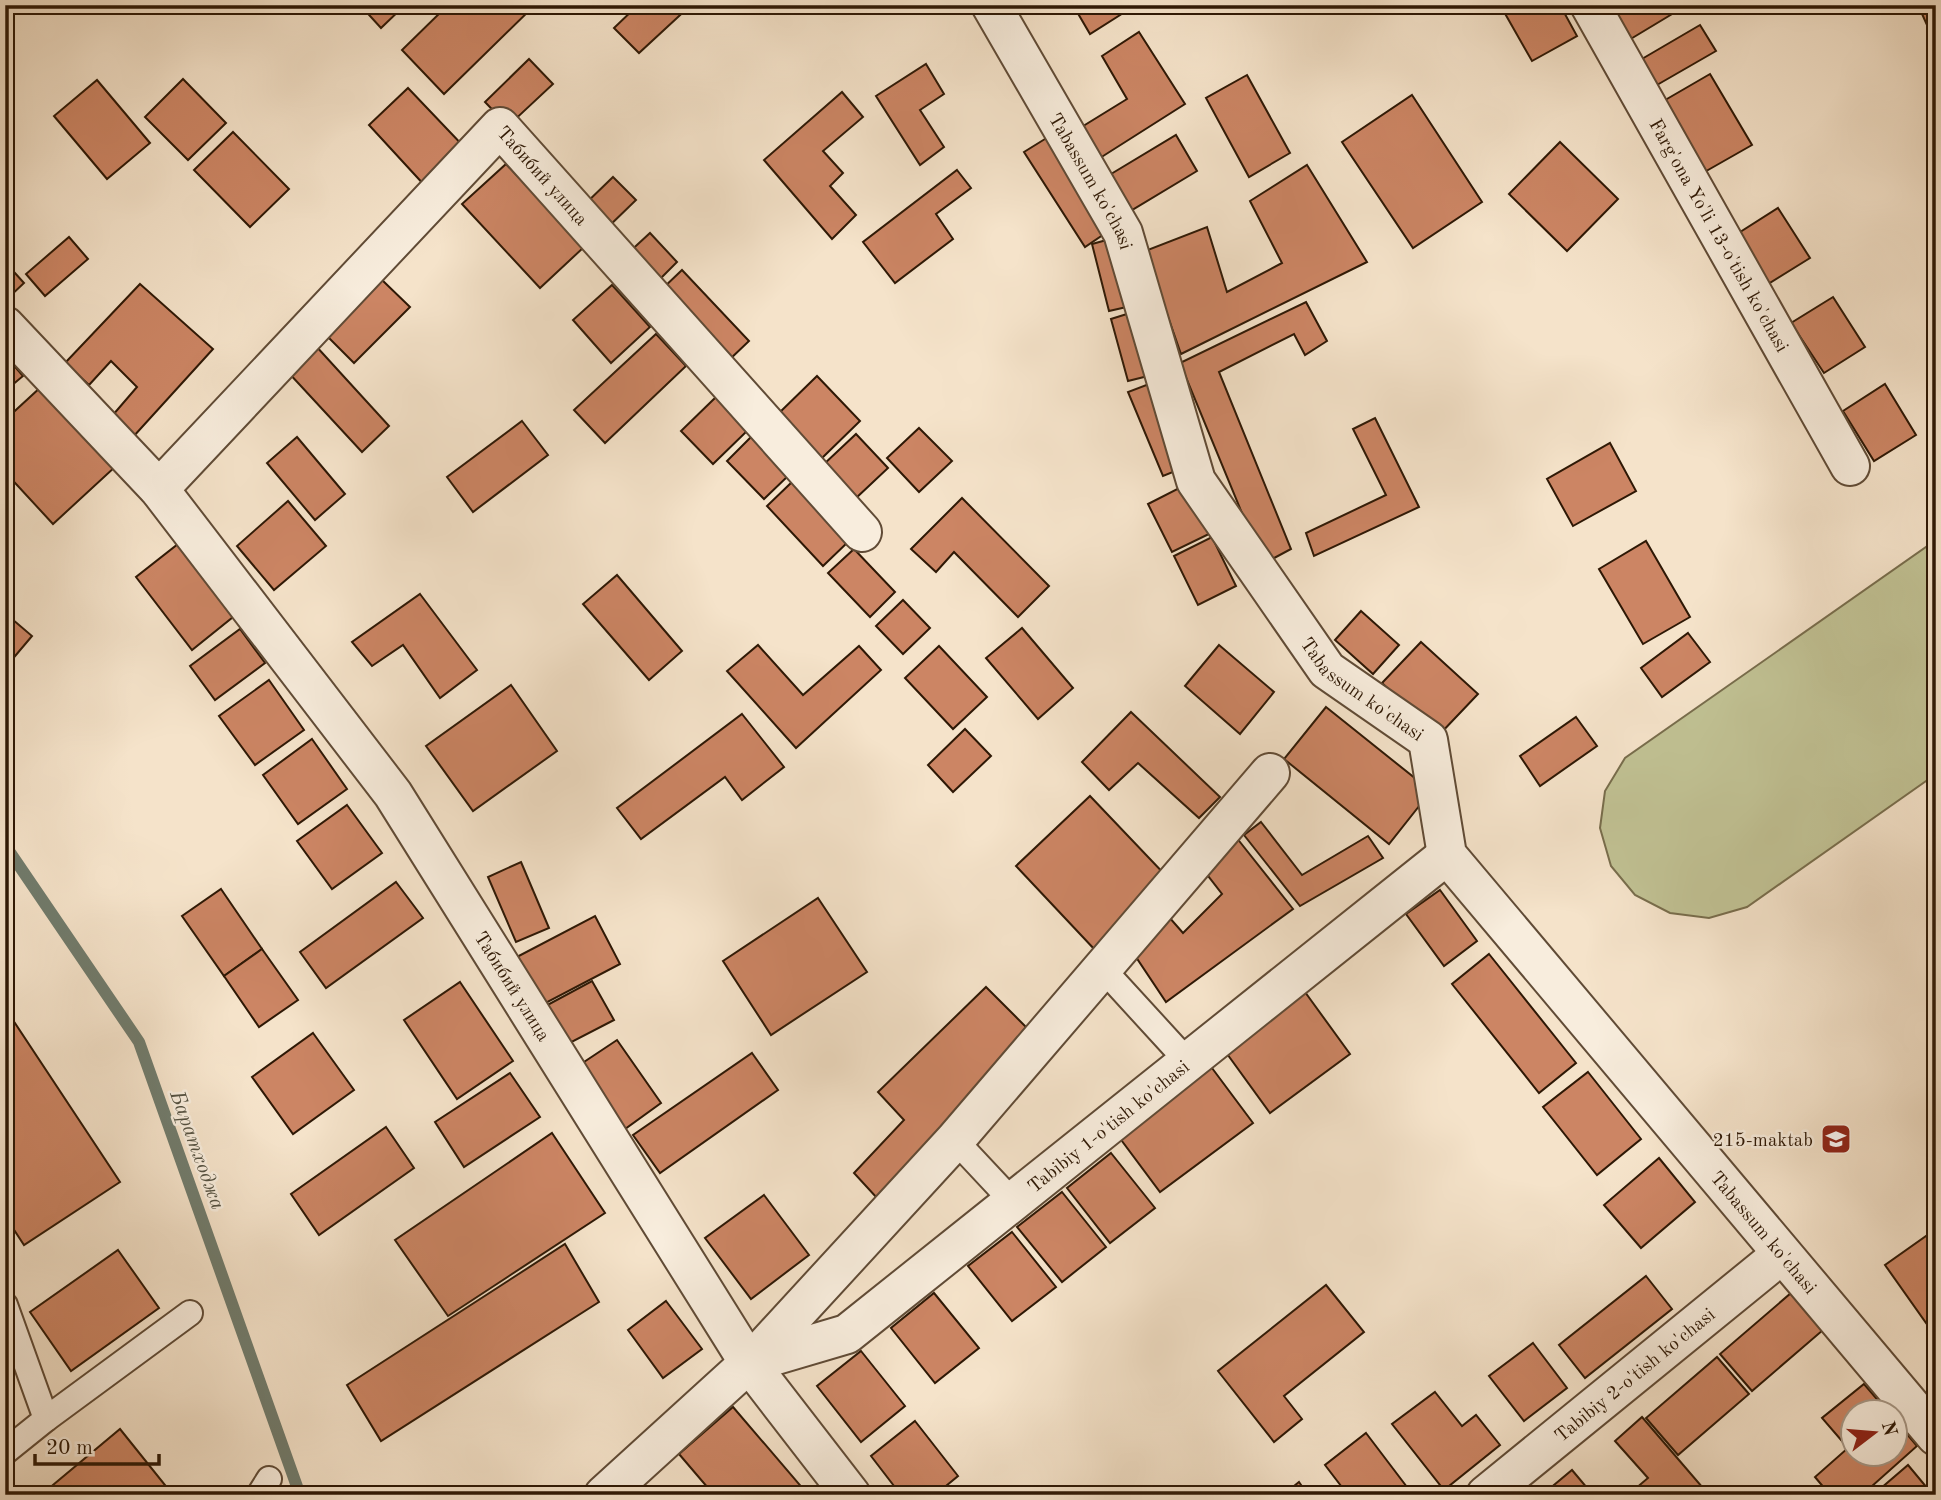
<svg xmlns="http://www.w3.org/2000/svg" width="1941" height="1500" font-family="'Old Standard TT',serif">
<rect width="100%" height="100%" fill="#f5e3ca"/>
<filter id="stains"><feTurbulence type="fractalNoise" baseFrequency=".00286" numOctaves="4"/><feColorMatrix values="0 0 0 0 .2 0 0 0 0 .09 0 0 0 0 .02 0 0 0 .5 -.17"/></filter>
<radialGradient id="worn" r=".72"><stop offset=".6" stop-color="#630" stop-opacity="0"/><stop offset="1" stop-color="#630" stop-opacity=".3"/></radialGradient>
<!-- green -->
<path fill="#c1c294" stroke="#786d4c" stroke-width="2" d="M 1936,540 L 1936,774 L 1747,907 L 1709,918 L 1670,913 L 1635,895 L 1611,866 L 1600,828 L 1605,791 L 1625,758 Z"/>
<g fill="none" stroke-linecap="round" stroke-linejoin="round">
<!-- stream -->
<path stroke="#717c6d" stroke-width="12" d="M 5,845 L 139,1042 L 300,1495"/>
</g>
<!-- building -->
<g fill="#cc8564" stroke="#2e1805" stroke-width="2">
<path d="M 360,5 L 405,5 L 381,28 Z"/>
<path d="M 448,5 L 535,5 L 444,94 L 402,50 Z"/>
<path d="M 638,5 L 691,5 L 639,53 L 614,28 Z"/>
<path d="M 1073,5 L 1125,5 L 1128,10 L 1090,34 Z"/>
<path d="M 1511,5 L 1560,5 L 1577,36 L 1532,61 L 1503,10 Z"/>
<path d="M 1608,5 L 1687,5 L 1629,40 Z"/>
<path d="M 1918,5 L 1936,5 L 1936,45 Z"/>
<path d="M 1700,25 L 1716,51 L 1650,89 L 1635,63 Z"/>
<path d="M 1139,32 L 1185,104 L 1100,158 L 1080,128 L 1127,99 L 1102,56 Z"/>
<path d="M 529,59 L 553,84 L 508,126 L 485,102 Z"/>
<path d="M 926,64 L 944,94 L 920,110 L 944,147 L 920,165 L 876,96 Z"/>
<path d="M 1710,74 L 1752,145 L 1701,174 L 1660,103 Z"/>
<path d="M 1247,75 L 1290,153 L 1249,177 L 1206,98 Z"/>
<path d="M 183,79 L 226,123 L 188,160 L 145,117 Z"/>
<path d="M 97,80 L 150,143 L 107,179 L 54,116 Z"/>
<path d="M 408,88 L 468,151 L 427,188 L 369,125 Z"/>
<path d="M 842,92 L 863,117 L 823,151 L 843,173 L 830,186 L 856,215 L 832,239 L 764,160 Z"/>
<path d="M 1412,95 L 1482,202 L 1413,248 L 1342,142 Z"/>
<path d="M 233,132 L 289,189 L 250,227 L 194,170 Z"/>
<path d="M 1053,134 L 1113,228 L 1085,247 L 1024,152 Z"/>
<path d="M 1176,135 L 1197,171 L 1132,210 L 1111,174 Z"/>
<path d="M 1560,142 L 1618,199 L 1567,251 L 1509,194 Z"/>
<path d="M 506,164 L 584,247 L 540,288 L 462,204 Z"/>
<path d="M 1307,165 L 1367,262 L 1181,354 L 1145,251 L 1207,227 L 1227,292 L 1282,263 L 1250,201 Z"/>
<path d="M 957,170 L 971,188 L 936,214 L 953,239 L 895,283 L 863,242 Z"/>
<path d="M 613,177 L 636,200 L 605,230 L 582,207 Z"/>
<path d="M 1778,208 L 1810,258 L 1768,284 L 1737,234 Z"/>
<path d="M 650,233 L 677,262 L 654,285 L 625,256 Z"/>
<path d="M 69,237 L 88,259 L 45,296 L 26,274 Z"/>
<path d="M 1114,238 L 1131,306 L 1109,311 L 1092,244 Z"/>
<path d="M 5,262 L 24,283 L 5,301 Z"/>
<path d="M 682,270 L 749,341 L 728,361 L 660,291 Z"/>
<path d="M 380,278 L 410,307 L 354,363 L 324,333 Z"/>
<path d="M 140,284 L 213,349 L 133,437 L 112,416 L 137,387 L 111,361 L 89,385 L 65,363 Z"/>
<path d="M 612,285 L 650,327 L 611,363 L 573,320 Z"/>
<path d="M 1833,297 L 1865,347 L 1824,373 L 1791,323 Z"/>
<path d="M 1306,302 L 1327,341 L 1305,355 L 1294,334 L 1219,372 L 1291,549 L 1263,564 L 1180,363 Z"/>
<path d="M 1130,313 L 1148,376 L 1128,381 L 1111,319 Z"/>
<path d="M 656,334 L 686,366 L 605,443 L 574,410 Z"/>
<path d="M 315,345 L 389,426 L 362,452 L 287,371 Z"/>
<path d="M 5,355 L 23,376 L 5,391 Z"/>
<path d="M 817,376 L 860,421 L 821,459 L 777,415 Z"/>
<path d="M 1149,384 L 1183,468 L 1163,476 L 1128,392 Z"/>
<path d="M 1885,384 L 1916,435 L 1874,461 L 1843,411 Z"/>
<path d="M 42,386 L 116,466 L 53,524 L 5,472 L 5,420 Z"/>
<path d="M 716,397 L 748,430 L 713,464 L 681,431 Z"/>
<path d="M 1375,418 L 1419,507 L 1314,556 L 1306,533 L 1386,495 L 1353,429 Z"/>
<path d="M 522,421 L 548,455 L 473,512 L 447,477 Z"/>
<path d="M 919,428 L 952,461 L 919,492 L 887,458 Z"/>
<path d="M 856,434 L 888,468 L 855,499 L 823,465 Z"/>
<path d="M 752,436 L 789,475 L 764,499 L 727,461 Z"/>
<path d="M 297,437 L 345,494 L 315,520 L 267,463 Z"/>
<path d="M 1610,443 L 1636,491 L 1573,526 L 1547,479 Z"/>
<path d="M 793,481 L 849,541 L 823,566 L 767,506 Z"/>
<path d="M 1187,484 L 1211,533 L 1172,552 L 1148,504 Z"/>
<path d="M 962,498 L 1049,586 L 1018,617 L 954,552 L 936,572 L 911,549 Z"/>
<path d="M 288,501 L 326,546 L 274,590 L 237,546 Z"/>
<path d="M 1212,537 L 1236,586 L 1198,605 L 1174,556 Z"/>
<path d="M 1646,541 L 1690,617 L 1643,644 L 1599,569 Z"/>
<path d="M 178,544 L 233,617 L 192,650 L 136,577 Z"/>
<path d="M 854,549 L 895,592 L 870,617 L 828,573 Z"/>
<path d="M 617,575 L 682,651 L 649,680 L 583,604 Z"/>
<path d="M 420,594 L 477,670 L 440,698 L 403,645 L 372,666 L 352,642 Z"/>
<path d="M 903,600 L 930,628 L 903,654 L 876,626 Z"/>
<path d="M 1361,611 L 1399,645 L 1373,674 L 1335,640 Z"/>
<path d="M 5,613 L 32,636 L 5,668 Z"/>
<path d="M 1022,628 L 1073,688 L 1038,719 L 986,658 Z"/>
<path d="M 240,629 L 265,663 L 215,700 L 190,666 Z"/>
<path d="M 1688,633 L 1710,662 L 1662,697 L 1641,668 Z"/>
<path d="M 1421,642 L 1478,694 L 1438,736 L 1382,683 Z"/>
<path d="M 758,645 L 803,695 L 859,646 L 881,670 L 796,748 L 727,671 Z"/>
<path d="M 1219,645 L 1274,692 L 1240,734 L 1185,686 Z"/>
<path d="M 939,646 L 987,697 L 953,729 L 905,678 Z"/>
<path d="M 269,680 L 304,730 L 255,765 L 219,716 Z"/>
<path d="M 511,685 L 557,751 L 473,811 L 426,746 Z"/>
<path d="M 1326,707 L 1431,791 L 1389,844 L 1284,759 Z"/>
<path d="M 1131,712 L 1220,797 L 1199,818 L 1138,763 L 1109,790 L 1082,762 Z"/>
<path d="M 742,714 L 784,767 L 742,800 L 725,777 L 641,839 L 617,808 Z"/>
<path d="M 1576,717 L 1597,746 L 1540,786 L 1520,756 Z"/>
<path d="M 965,729 L 991,756 L 953,792 L 928,765 Z"/>
<path d="M 312,739 L 347,789 L 298,824 L 263,775 Z"/>
<path d="M 1090,796 L 1170,880 L 1096,951 L 1016,866 Z"/>
<path d="M 347,805 L 382,853 L 332,889 L 297,841 Z"/>
<path d="M 1261,822 L 1302,875 L 1368,836 L 1383,858 L 1300,906 L 1244,835 Z"/>
<path d="M 1236,837 L 1293,909 L 1166,1002 L 1134,954 L 1169,917 L 1183,933 L 1222,894 L 1202,868 Z"/>
<path d="M 521,862 L 549,928 L 516,942 L 488,877 Z"/>
<path d="M 396,882 L 423,918 L 326,988 L 300,952 Z"/>
<path d="M 221,889 L 262,949 L 224,976 L 182,916 Z"/>
<path d="M 1440,890 L 1477,941 L 1444,966 L 1406,914 Z"/>
<path d="M 818,898 L 867,972 L 771,1035 L 723,961 Z"/>
<path d="M 595,916 L 620,964 L 538,1007 L 513,959 Z"/>
<path d="M 262,949 L 298,1000 L 259,1027 L 224,976 Z"/>
<path d="M 1489,954 L 1576,1063 L 1539,1093 L 1452,984 Z"/>
<path d="M 592,981 L 614,1020 L 560,1048 L 540,1009 Z"/>
<path d="M 460,982 L 513,1061 L 457,1099 L 404,1020 Z"/>
<path d="M 986,987 L 1035,1036 L 877,1198 L 854,1173 L 904,1120 L 878,1092 Z"/>
<path d="M 1305,992 L 1350,1054 L 1270,1113 L 1225,1051 Z"/>
<path d="M 5,1008 L 120,1182 L 24,1245 L 5,1216 Z"/>
<path d="M 313,1033 L 354,1090 L 293,1134 L 252,1077 Z"/>
<path d="M 617,1040 L 661,1103 L 625,1129 L 581,1064 Z"/>
<path d="M 752,1053 L 778,1090 L 660,1173 L 633,1135 Z"/>
<path d="M 1209,1064 L 1253,1123 L 1160,1192 L 1116,1133 Z"/>
<path d="M 1588,1072 L 1641,1139 L 1597,1175 L 1543,1107 Z"/>
<path d="M 510,1073 L 540,1117 L 464,1167 L 435,1122 Z"/>
<path d="M 386,1127 L 414,1168 L 319,1235 L 291,1194 Z"/>
<path d="M 552,1133 L 605,1213 L 448,1316 L 395,1240 Z"/>
<path d="M 1111,1153 L 1155,1208 L 1110,1243 L 1067,1188 Z"/>
<path d="M 1659,1158 L 1695,1202 L 1641,1248 L 1604,1205 Z"/>
<path d="M 1062,1192 L 1106,1247 L 1062,1282 L 1017,1227 Z"/>
<path d="M 764,1195 L 809,1255 L 751,1299 L 705,1238 Z"/>
<path d="M 1936,1229 L 1936,1337 L 1885,1265 Z"/>
<path d="M 1012,1232 L 1056,1287 L 1012,1321 L 968,1266 Z"/>
<path d="M 565,1244 L 599,1302 L 381,1441 L 347,1385 Z"/>
<path d="M 118,1250 L 159,1308 L 71,1371 L 30,1312 Z"/>
<path d="M 1646,1276 L 1672,1309 L 1585,1378 L 1559,1345 Z"/>
<path d="M 1326,1285 L 1364,1332 L 1284,1396 L 1302,1419 L 1274,1442 L 1218,1371 Z"/>
<path d="M 934,1293 L 979,1348 L 935,1383 L 891,1328 Z"/>
<path d="M 1791,1293 L 1823,1330 L 1752,1391 L 1720,1354 Z"/>
<path d="M 666,1301 L 702,1349 L 663,1378 L 628,1330 Z"/>
<path d="M 1533,1343 L 1567,1388 L 1524,1421 L 1489,1376 Z"/>
<path d="M 861,1351 L 905,1406 L 861,1442 L 817,1386 Z"/>
<path d="M 1717,1357 L 1749,1394 L 1678,1455 L 1646,1418 Z"/>
<path d="M 1864,1384 L 1888,1412 L 1854,1412 L 1854,1454 L 1896,1454 L 1896,1421 L 1917,1446 L 1862,1495 L 1830,1495 L 1815,1477 L 1848,1448 L 1822,1418 Z"/>
<path d="M 1435,1392 L 1462,1426 L 1476,1415 L 1500,1445 L 1444,1490 L 1392,1424 Z"/>
<path d="M 733,1407 L 805,1491 L 800,1495 L 714,1495 L 679,1454 Z"/>
<path d="M 1642,1417 L 1709,1495 L 1628,1495 L 1648,1478 L 1615,1441 Z"/>
<path d="M 915,1421 L 958,1476 L 935,1495 L 901,1495 L 871,1456 Z"/>
<path d="M 120,1429 L 173,1495 L 41,1495 Z"/>
<path d="M 1366,1433 L 1413,1495 L 1348,1495 L 1325,1465 Z"/>
<path d="M 1908,1465 L 1933,1495 L 1873,1495 Z"/>
<path d="M 1572,1470 L 1593,1495 L 1542,1495 Z"/>
<path d="M 1299,1482 L 1308,1495 L 1283,1495 Z"/>
</g>
<g fill="none" stroke-linecap="round" stroke-linejoin="round">
<!-- lane casing -->
<g stroke="#604b36" stroke-width="28">
<g id="lane">
<path d="M 1102,968 L 1188,1062"/>
<path d="M 955,1140 L 1013,1202"/>
<path d="M 5,1305 L 46,1419 L 5,1452"/>
<path d="M 46,1419 L 190,1313"/>
<path d="M 259,1495 L 269,1479"/>
</g>
</g>
<!-- street casing -->
<g stroke="#604b36" stroke-width="42">
<g id="street">
<path id="s1" d="M 991,5 L 1123,233 L 1196,481 L 1327,670 L 1428,740 L 1447,855 L 1936,1436"/>
<path id="s2" d="M 1590,5 L 1850,466"/>
<path id="s3" d="M 5,326 L 159,489 L 393,794 L 749,1363 L 851,1495"/>
<path id="s4" d="M 159,489 L 500,127 L 862,532"/>
<path d="M 751,1362 L 955,1140 L 1270,773"/>
<path id="s5" d="M 604,1495 L 749,1363 L 847,1334 L 1447,855"/>
<path id="s6" d="M 1486,1495 L 1782,1254"/>
</g>
</g>
<!-- lane -->
<use href="#lane" stroke="#f8eddd" stroke-width="24"/>
<!-- street -->
<use href="#street" stroke="#f8eddd" stroke-width="38"/>
</g>
<!-- icons -->
<defs>
<g id="school-square" transform="scale(1.575)"><rect x="-9" y="-9" width="18" height="18" rx="4" fill="#8f2418" stroke="#f8eddd"/><path d="M0-5L7-2L0 1L-7-2ZM-4 1L0 2.5L4 1V4Q0 6-4 4Z" fill="#fff"/></g>
</defs>
<g fill-rule="evenodd">
<use href="#school-square" x="1836" y="1139"/>
</g>
<g text-anchor="middle" stroke-width="5" stroke-linejoin="round" paint-order="stroke">
<!-- street labels -->
<g font-size="19" fill="#2e1805" stroke="#f8eddd">
<text dy="7" stroke="none"><textPath href="#s4" startOffset="562">Табибий улица</textPath></text>
<text dy="7" stroke="none"><textPath href="#s1" startOffset="203">Tabassum ko'chasi</textPath></text>
<text dy="7" stroke="none"><textPath href="#s2" startOffset="264">Farg'ona Yo'li 13-o'tish ko'chasi</textPath></text>
<text dy="7" stroke="none"><textPath href="#s1" startOffset="791">Tabassum ko'chasi</textPath></text>
<text dy="7" stroke="none"><textPath href="#s3" startOffset="835">Табибий улица</textPath></text>
<text dy="7" stroke="none"><textPath href="#s5" startOffset="632">Tabibiy 1-o'tish ko'chasi</textPath></text>
<text dy="7" stroke="none"><textPath href="#s1" startOffset="1484">Tabassum ko'chasi</textPath></text>
<text dy="7" stroke="none"><textPath href="#s6" startOffset="191">Tabibiy 2-o'tish ko'chasi</textPath></text>
</g>
<!-- poi labels -->
<g font-size="19" fill="#2e1805" stroke="#f8eddd" text-anchor="end">
<text x="1813" y="1146">215-maktab</text>
</g>
<!-- water labels -->
<g font-size="21" font-style="italic" fill="#555242" stroke="#f8eddd">
<text transform="translate(198 1150) rotate(70)" y="7">Баратходжа</text>
</g>
</g>
<!-- margin -->
<rect width="1941" height="1500" fill="none" stroke="#f5e3ca" stroke-width="28"/>
<rect x="7" y="7" width="1927" height="1486" fill="none" stroke="#2e1805" stroke-width="3.5"/>
<rect x="14" y="14" width="1913" height="1472" fill="none" stroke="#2e1805" stroke-width="2"/>
<!-- north arrow -->
<g transform="translate(1874 1433) rotate(74)"><circle r="33" fill="#f8eddd" stroke="#a79887" stroke-width="2"/>
<path d="M0-5L12 26L0 18L-12 26Z" fill="#8f2418"/>
<text y="-10" font-size="19" font-weight="bold" text-anchor="middle" fill="#2e1805">N</text>
</g>
<!-- scale -->
<path d="M35 1454v10h124v-10" fill="none" stroke="#2e1805" stroke-width="3.5"/>
<text x="46" y="1454" font-size="21" fill="#2e1805" stroke="#f8eddd" stroke-width="5" paint-order="stroke">20 m</text>
<rect width="100%" height="100%" filter="url(#stains)"/>
<rect width="100%" height="100%" fill="url(#worn)"/>
</svg>
